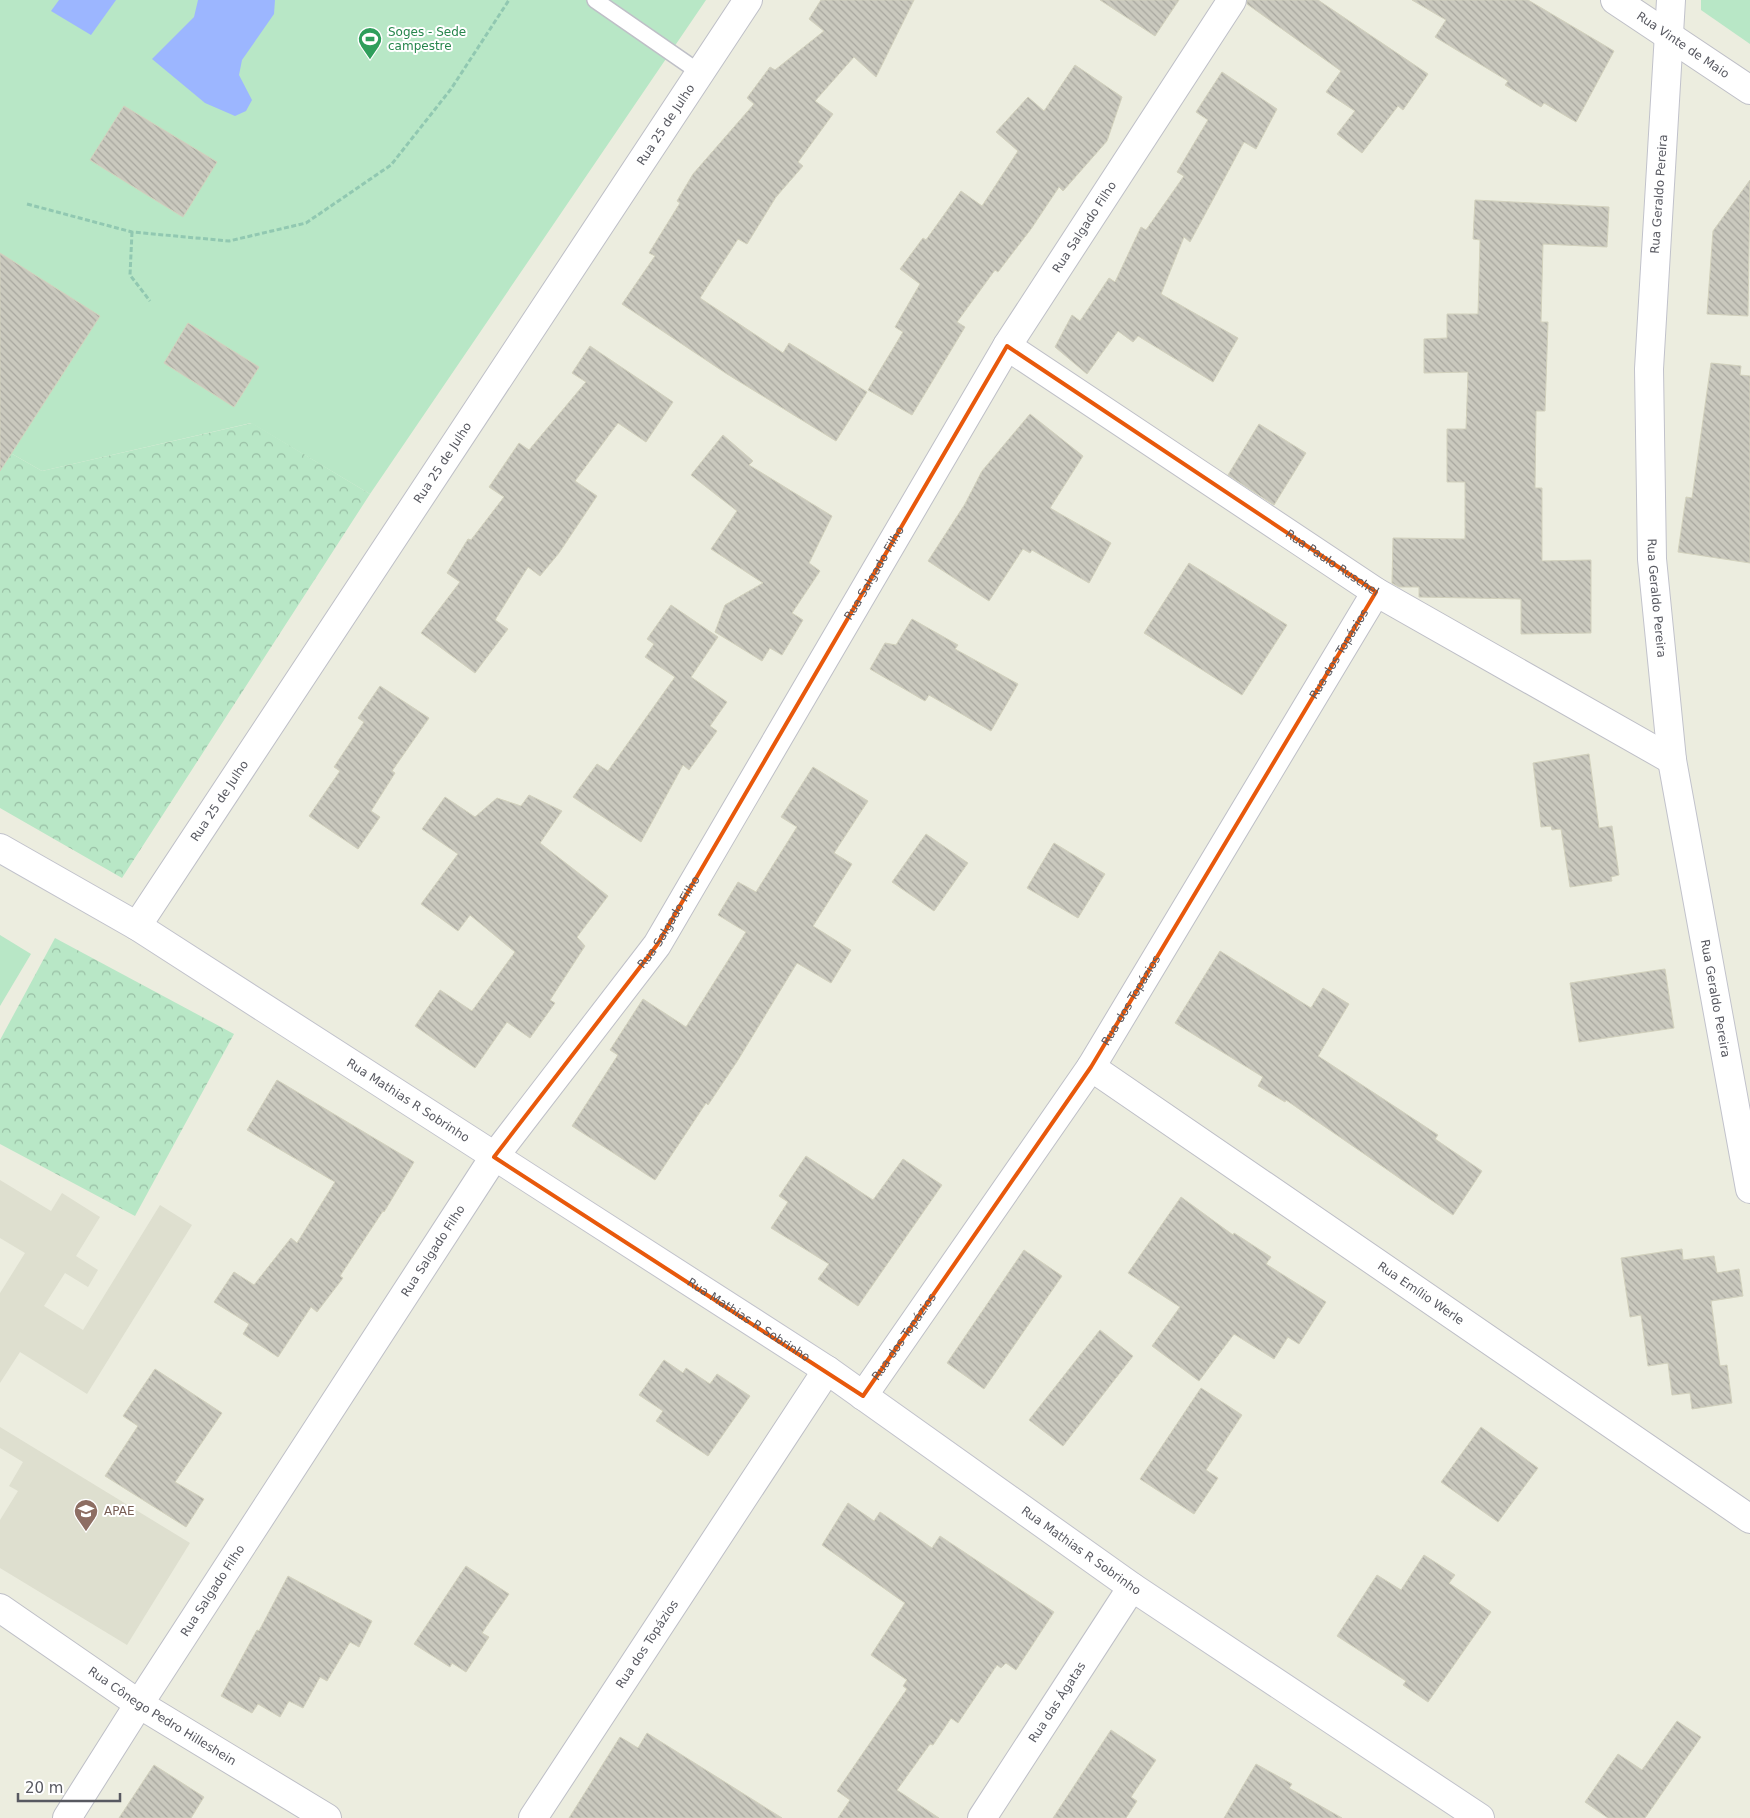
<svg xmlns="http://www.w3.org/2000/svg" width="1750" height="1818" font-family="'DejaVu Sans',sans-serif">
<defs>
<pattern id="forest-crowns" width="20" height="18" patternUnits="userSpaceOnUse" patternTransform="scale(1.25)"><rect width="20" height="18" fill="#b8e7c6"/><path d="M2 6a3 3 0 1 1 6 0M12 15a3 3 0 1 1 6 0" fill="none" stroke="#98bea4"/></pattern>
<pattern id="building-back-hatch" width="6" height="6" patternUnits="userSpaceOnUse" patternTransform="scale(1.25)"><rect width="6" height="6" fill="#cac9be"/><path d="M-1 5l2 2M0 0l6 6M5-1l2 2" fill="none" stroke="#a7a69e"/></pattern>
</defs>
<rect width="100%" height="100%" fill="#eceddf"/>
<!-- education -->
<g fill="#dedfcf">
<path d="M 0,1180 L 51,1211 L 62,1193 L 100,1217 L 76,1256 L 98,1270 L 88,1287 L 65,1273 L 44,1306 L 83,1330 L 160,1205 L 192,1225 L 87,1394 L 20,1352 L 0,1383 L 0,1293 L 25,1253 L 0,1238 Z"/>
<path d="M 0,1427 L 190,1543 L 127,1645 L 0,1568 L 0,1520 L 18,1491 L 9,1486 L 23,1462 L 0,1448 Z"/>
</g>
<!-- grass -->
<g fill="#b8e7c6">
<path d="M 0,0 L 706,0 L 370,494 L 251,423 L 42,471 L 0,447 Z"/>
<path d="M 1701,0 L 1750,0 L 1750,44 L 1701,10 Z"/>
<path d="M 0,935 L 31,954 L 0,1006 Z"/>
</g>
<!-- forest -->
<g fill="url(#forest-crowns)">
<path d="M 252,423 L 370,494 L 122,878 L 0,808 L 0,447 L 42,471 Z"/>
<path d="M 55,938 L 234,1034 L 135,1216 L 0,1144 L 0,1040 Z"/>
</g>
<!-- water -->
<g fill="#9cb6ff">
<path d="M 59,0 L 116,0 L 91,35 L 51,11 Z"/>
<path d="M 198,0 L 275,0 L 274,14 L 242,60 L 239,75 L 252,100 L 246,111 L 235,116 L 205,103 L 152,59 L 194,17 Z"/>
</g>
<!-- building -->
<g fill="url(#building-back-hatch)" stroke="#d2d1bd">
<path d="M 821,0 L 914,0 L 876,77 L 854,57 L 815,101 L 833,114 L 798,162 L 803,166 L 776,197 L 747,244 L 738,239 L 700,298 L 783,353 L 789,343 L 867,392 L 836,441 L 727,374 L 622,304 L 655,256 L 649,253 L 680,203 L 677,201 L 693,174 L 754,104 L 747,98 L 770,67 L 775,70 L 824,31 L 809,19 Z"/>
<path d="M 1100,0 L 1179,0 L 1155,36 Z"/>
<path d="M 1247,0 L 1318,0 L 1428,74 L 1403,110 L 1398,106 L 1362,153 L 1337,134 L 1355,111 L 1326,92 L 1341,71 L 1247,4 Z"/>
<path d="M 1412,0 L 1528,0 L 1614,51 L 1576,122 L 1544,103 L 1541,107 L 1505,85 L 1508,81 L 1435,37 L 1446,20 Z"/>
<path d="M 1075,65 L 1122,97 L 1107,141 L 1063,191 L 1059,187 L 1031,229 L 998,272 L 995,270 L 957,322 L 965,327 L 912,415 L 868,390 L 903,332 L 895,327 L 920,284 L 900,269 L 923,238 L 926,240 L 961,191 L 982,206 L 1018,151 L 996,132 L 1028,97 L 1044,111 Z"/>
<path d="M 1222,72 L 1277,109 L 1256,149 L 1244,142 L 1190,242 L 1184,237 L 1161,294 L 1238,338 L 1213,382 L 1138,336 L 1133,342 L 1118,331 L 1087,374 L 1055,347 L 1072,315 L 1080,321 L 1109,278 L 1115,282 L 1141,227 L 1146,230 L 1184,176 L 1177,172 L 1208,120 L 1196,112 Z"/>
<path d="M 124,106 L 217,162 L 183,217 L 90,160 Z"/>
<path d="M 1750,180 L 1748,316 L 1707,314 L 1713,231 Z"/>
<path d="M 1475,200 L 1609,207 L 1607,247 L 1543,244 L 1541,322 L 1548,322 L 1545,411 L 1536,411 L 1535,488 L 1542,488 L 1542,561 L 1591,560 L 1591,633 L 1521,634 L 1521,599 L 1419,597 L 1419,587 L 1399,587 L 1392,583 L 1393,538 L 1465,539 L 1465,482 L 1447,482 L 1447,429 L 1466,429 L 1468,372 L 1424,373 L 1424,339 L 1447,338 L 1447,314 L 1478,314 L 1480,240 L 1473,239 Z"/>
<path d="M 0,253 L 100,316 L 0,471 Z"/>
<path d="M 188,323 L 259,367 L 234,407 L 164,363 Z"/>
<path d="M 590,346 L 673,402 L 646,442 L 618,423 L 575,481 L 597,496 L 559,553 L 540,576 L 528,567 L 495,620 L 508,629 L 475,673 L 421,633 L 460,582 L 447,573 L 468,539 L 471,540 L 504,497 L 489,487 L 519,443 L 529,450 L 586,382 L 572,373 Z"/>
<path d="M 1711,363 L 1741,366 L 1740,375 L 1750,376 L 1750,563 L 1678,552 L 1686,497 L 1692,498 Z"/>
<path d="M 1030,414 L 1083,456 L 1050,508 L 1111,543 L 1089,583 L 1032,550 L 1030,553 L 1023,549 L 989,601 L 928,561 L 965,504 L 982,471 Z"/>
<path d="M 1259,424 L 1306,453 L 1274,505 L 1228,475 Z"/>
<path d="M 723,435 L 753,461 L 749,465 L 832,516 L 809,563 L 820,571 L 792,613 L 803,620 L 782,655 L 770,648 L 762,661 L 715,632 L 725,605 L 763,583 L 711,549 L 737,511 L 691,475 Z"/>
<path d="M 1189,563 L 1287,625 L 1242,695 L 1144,633 Z"/>
<path d="M 671,605 L 718,637 L 691,677 L 727,702 L 710,726 L 717,731 L 689,770 L 683,765 L 641,842 L 573,797 L 597,764 L 608,771 L 675,677 L 645,657 L 654,644 L 647,639 Z"/>
<path d="M 912,619 L 958,645 L 955,649 L 1018,684 L 991,731 L 929,695 L 925,701 L 870,669 L 885,643 L 896,645 Z"/>
<path d="M 380,686 L 429,718 L 392,771 L 395,773 L 371,811 L 380,817 L 358,849 L 309,816 L 340,771 L 334,767 L 364,722 L 358,718 Z"/>
<path d="M 1589,754 L 1599,828 L 1612,826 L 1619,875 L 1611,877 L 1612,881 L 1570,887 L 1561,829 L 1552,830 L 1551,826 L 1541,827 L 1533,763 Z"/>
<path d="M 813,767 L 868,801 L 834,853 L 852,864 L 813,926 L 851,950 L 831,983 L 797,963 L 738,1060 L 708,1105 L 706,1103 L 655,1180 L 572,1126 L 618,1055 L 610,1050 L 643,999 L 686,1027 L 746,932 L 718,915 L 738,882 L 756,892 L 797,827 L 781,817 Z"/>
<path d="M 529,795 L 562,811 L 540,843 L 608,896 L 577,937 L 585,946 L 550,1000 L 555,1003 L 530,1038 L 507,1022 L 475,1068 L 415,1026 L 440,990 L 472,1011 L 515,952 L 470,915 L 458,931 L 421,904 L 458,854 L 422,829 L 445,797 L 475,817 L 497,798 L 521,806 Z"/>
<path d="M 926,834 L 968,863 L 934,911 L 892,882 Z"/>
<path d="M 1054,843 L 1105,874 L 1078,918 L 1027,888 Z"/>
<path d="M 1220,951 L 1311,1008 L 1323,988 L 1349,1004 L 1318,1056 L 1438,1135 L 1435,1139 L 1482,1171 L 1453,1215 L 1286,1100 L 1285,1102 L 1258,1086 L 1263,1077 L 1175,1023 Z"/>
<path d="M 1665,969 L 1674,1028 L 1579,1042 L 1570,983 Z"/>
<path d="M 277,1080 L 414,1162 L 384,1212 L 383,1211 L 340,1276 L 343,1278 L 317,1312 L 311,1307 L 278,1357 L 243,1334 L 249,1324 L 214,1302 L 234,1272 L 254,1285 L 291,1238 L 297,1243 L 335,1182 L 247,1130 Z"/>
<path d="M 806,1156 L 873,1200 L 903,1159 L 942,1185 L 858,1306 L 818,1279 L 829,1264 L 771,1228 L 788,1202 L 779,1196 Z"/>
<path d="M 1181,1197 L 1233,1235 L 1234,1233 L 1271,1257 L 1266,1264 L 1326,1302 L 1299,1344 L 1288,1337 L 1274,1359 L 1234,1334 L 1199,1381 L 1152,1346 L 1180,1307 L 1128,1273 Z"/>
<path d="M 1682,1249 L 1683,1260 L 1714,1256 L 1717,1273 L 1739,1269 L 1743,1296 L 1711,1301 L 1720,1366 L 1727,1365 L 1732,1403 L 1692,1409 L 1690,1393 L 1672,1395 L 1668,1363 L 1648,1366 L 1641,1315 L 1630,1317 L 1621,1258 Z"/>
<path d="M 1024,1250 L 1062,1276 L 984,1389 L 947,1363 Z"/>
<path d="M 1100,1330 L 1133,1356 L 1063,1446 L 1029,1420 Z"/>
<path d="M 664,1360 L 683,1373 L 686,1368 L 710,1384 L 717,1374 L 750,1396 L 708,1456 L 656,1421 L 663,1411 L 639,1395 Z"/>
<path d="M 155,1369 L 222,1413 L 175,1482 L 204,1499 L 186,1527 L 105,1476 L 138,1426 L 123,1416 Z"/>
<path d="M 1201,1388 L 1242,1415 L 1206,1470 L 1218,1478 L 1194,1514 L 1140,1479 Z"/>
<path d="M 1481,1427 L 1538,1468 L 1498,1522 L 1441,1482 Z"/>
<path d="M 848,1503 L 874,1521 L 880,1512 L 932,1548 L 940,1536 L 1054,1612 L 1016,1670 L 1006,1663 L 1001,1668 L 997,1665 L 958,1723 L 951,1718 L 933,1745 L 930,1744 L 897,1790 L 939,1818 L 838,1818 L 850,1800 L 837,1791 L 907,1689 L 903,1686 L 907,1680 L 871,1655 L 905,1603 L 822,1545 Z"/>
<path d="M 1424,1555 L 1455,1575 L 1449,1583 L 1491,1612 L 1428,1702 L 1403,1685 L 1406,1681 L 1337,1636 L 1377,1575 L 1401,1590 Z"/>
<path d="M 466,1566 L 509,1594 L 482,1633 L 489,1637 L 466,1672 L 452,1663 L 450,1667 L 414,1644 Z"/>
<path d="M 288,1576 L 372,1621 L 359,1647 L 350,1642 L 327,1681 L 320,1677 L 303,1708 L 289,1701 L 280,1717 L 258,1704 L 252,1713 L 221,1696 L 257,1630 L 259,1631 Z"/>
<path d="M 1677,1721 L 1701,1737 L 1645,1818 L 1608,1818 L 1585,1802 L 1618,1754 L 1642,1770 Z"/>
<path d="M 1111,1730 L 1156,1760 L 1131,1797 L 1137,1801 L 1126,1818 L 1053,1818 Z"/>
<path d="M 647,1733 L 782,1818 L 569,1818 L 620,1737 L 638,1748 Z"/>
<path d="M 1256,1764 L 1292,1784 L 1289,1788 L 1342,1818 L 1224,1818 Z"/>
<path d="M 154,1765 L 204,1797 L 191,1818 L 119,1818 Z"/>
</g>
<g fill="none" stroke-linecap="round" stroke-linejoin="round">
<!-- service casing -->
<g stroke="#bebfc7" stroke-width="18">
<path id="service" d="M 595,0 L 699,72"/>
</g>
<!-- minor casing -->
<g stroke="#bebfc7" stroke-width="30">
<g id="minor">
<path d="M 1669,36 L 1750,90"/>
<path id="s1" d="M 1007,346 L 1376,592 L 1672,760"/>
<path id="s2" d="M 137,926 L 748,0"/>
<path id="s3" d="M 1091,1067 L 1750,1519"/>
<path id="s4" d="M 863,1396 L 1091,1067 L 1376,592"/>
<path id="s5" d="M 0,1608 L 139,1704 L 327,1818"/>
<path id="s6" d="M 67,1818 L 139,1704 L 494,1157 L 657,945 L 1007,346 L 1232,0"/>
<path id="s7" d="M 533,1818 L 827,1370"/>
<path id="s8" d="M 982,1818 L 1132,1587"/>
</g>
</g>
<!-- tertiary casing -->
<g stroke="#bebfc7" stroke-width="30">
<path id="tertiary" d="M 1615,0 L 1669,36"/>
</g>
<!-- secondary casing -->
<g stroke="#c1c2cb" stroke-width="30">
<g id="secondary">
<path id="s9" d="M 1671,0 L 1649,369 L 1652,559 L 1672,760 L 1750,1189"/>
<path id="s10" d="M 0,848 L 137,926 L 827,1370 L 1132,1587 L 1480,1818"/>
</g>
</g>
<!-- path -->
<g stroke="#91c8b1" stroke-width="3" stroke-dasharray="5 2.5" stroke-linecap="butt">
<path d="M 27,204 L 132,232 L 229,241 L 306,223 L 391,165 L 451,89 L 509,0"/>
<path d="M 132,232 L 130,275 L 150,301"/>
</g>
<!-- service -->
<use href="#service" stroke="#fff" stroke-width="15"/>
<!-- minor -->
<use href="#minor" stroke="#fff" stroke-width="28"/>
<!-- tertiary -->
<use href="#tertiary" stroke="#fff" stroke-width="28"/>
<!-- secondary -->
<use href="#secondary" stroke="#fff" stroke-width="28"/>
</g>
<!-- marked area -->
<path fill="none" stroke="#e8590c" stroke-width="4" stroke-linejoin="round" d="M 1007,346 L 1376,592 L 1091,1067 L 863,1396 L 494,1157 L 657,945 Z"/>
<!-- icons -->
<defs>
<g id="stadium-pin" transform="scale(1.25)"><path d="M0 17L-7.5 6A9.5 9.5 0 1 1 7.5 6Z" fill="#2e9e5b" stroke="#fff"/><path d="M0-5a6.5 5 0 1 0 0 10a6.5 5 0 1 0 0-10ZM-3.5-1.8h7v3.6h-7Z" fill="#fff"/></g>
<g id="school-pin" transform="scale(1.25)"><path d="M0 17L-7.5 6A9.5 9.5 0 1 1 7.5 6Z" fill="#8d6e63" stroke="#fff"/><path d="M0-5L7-2L0 1L-7-2ZM-4 1L0 2.5L4 1V4Q0 6-4 4Z" fill="#fff"/></g>
</defs>
<g fill-rule="evenodd">
<use href="#stadium-pin" x="370" y="39"/>
<use href="#school-pin" x="86" y="1511"/>
</g>
<g text-anchor="middle" stroke-width="4" stroke-linejoin="round" paint-order="stroke">
<!-- leisure labels -->
<g font-size="12" fill="#27864d" stroke="#fff" text-anchor="start">
<text x="388" y="36">Soges - Sede<tspan x="388" dy="14">campestre</tspan></text>
</g>
<!-- street labels -->
<g font-size="12" fill="#585961" stroke="#fff">
<text transform="translate(1683 45) rotate(34)" y="4">Rua Vinte de Maio</text>
<text dy="4" stroke="none"><textPath href="#s2" startOffset="960">Rua 25 de Julho</textPath></text>
<text transform="translate(1659 194) rotate(-86)" y="4">Rua Geraldo Pereira</text>
<text dy="4" stroke="none"><textPath href="#s6" startOffset="1890">Rua Salgado Filho</textPath></text>
<text dy="4" stroke="none"><textPath href="#s2" startOffset="555">Rua 25 de Julho</textPath></text>
<text dy="4" stroke="none"><textPath href="#s1" startOffset="391">Rua Paulo Ruschel</textPath></text>
<text dy="4" stroke="none"><textPath href="#s6" startOffset="1485">Rua Salgado Filho</textPath></text>
<text dy="4" stroke="none"><textPath href="#s9" startOffset="599">Rua Geraldo Pereira</textPath></text>
<text dy="4" stroke="none"><textPath href="#s4" startOffset="882">Rua dos Topázios</textPath></text>
<text dy="4" stroke="none"><textPath href="#s2" startOffset="150">Rua 25 de Julho</textPath></text>
<text dy="4" stroke="none"><textPath href="#s6" startOffset="1080">Rua Salgado Filho</textPath></text>
<text dy="4" stroke="none"><textPath href="#s9" startOffset="1004">Rua Geraldo Pereira</textPath></text>
<text dy="4" stroke="none"><textPath href="#s4" startOffset="478">Rua dos Topázios</textPath></text>
<text dy="4" stroke="none"><textPath href="#s10" startOffset="480">Rua Mathias R Sobrinho</textPath></text>
<text dy="4" stroke="none"><textPath href="#s6" startOffset="675">Rua Salgado Filho</textPath></text>
<text dy="4" stroke="none"><textPath href="#s3" startOffset="400">Rua Emílio Werle</textPath></text>
<text dy="4" stroke="none"><textPath href="#s10" startOffset="885">Rua Mathias R Sobrinho</textPath></text>
<text dy="4" stroke="none"><textPath href="#s4" startOffset="72">Rua dos Topázios</textPath></text>
<text dy="4" stroke="none"><textPath href="#s10" startOffset="1290">Rua Mathias R Sobrinho</textPath></text>
<text dy="4" stroke="none"><textPath href="#s6" startOffset="270">Rua Salgado Filho</textPath></text>
<text dy="4" stroke="none"><textPath href="#s7" startOffset="208">Rua dos Topázios</textPath></text>
<text dy="4" stroke="none"><textPath href="#s8" startOffset="138">Rua das Ágatas</textPath></text>
<text dy="4" stroke="none"><textPath href="#s5" startOffset="195">Rua Cônego Pedro Hilleshein</textPath></text>
</g>
<!-- education labels -->
<g font-size="12" fill="#785e54" stroke="#fff" text-anchor="start">
<text x="104" y="1515">APAE</text>
</g>
</g>
<!-- scale -->
<path d="M18 1793v8h102v-8" fill="none" stroke="#585961" stroke-width="2.5"/>
<text x="25" y="1793" font-size="15" fill="#585961" stroke="#ffffff" stroke-width="4" paint-order="stroke">20 m</text>
</svg>
